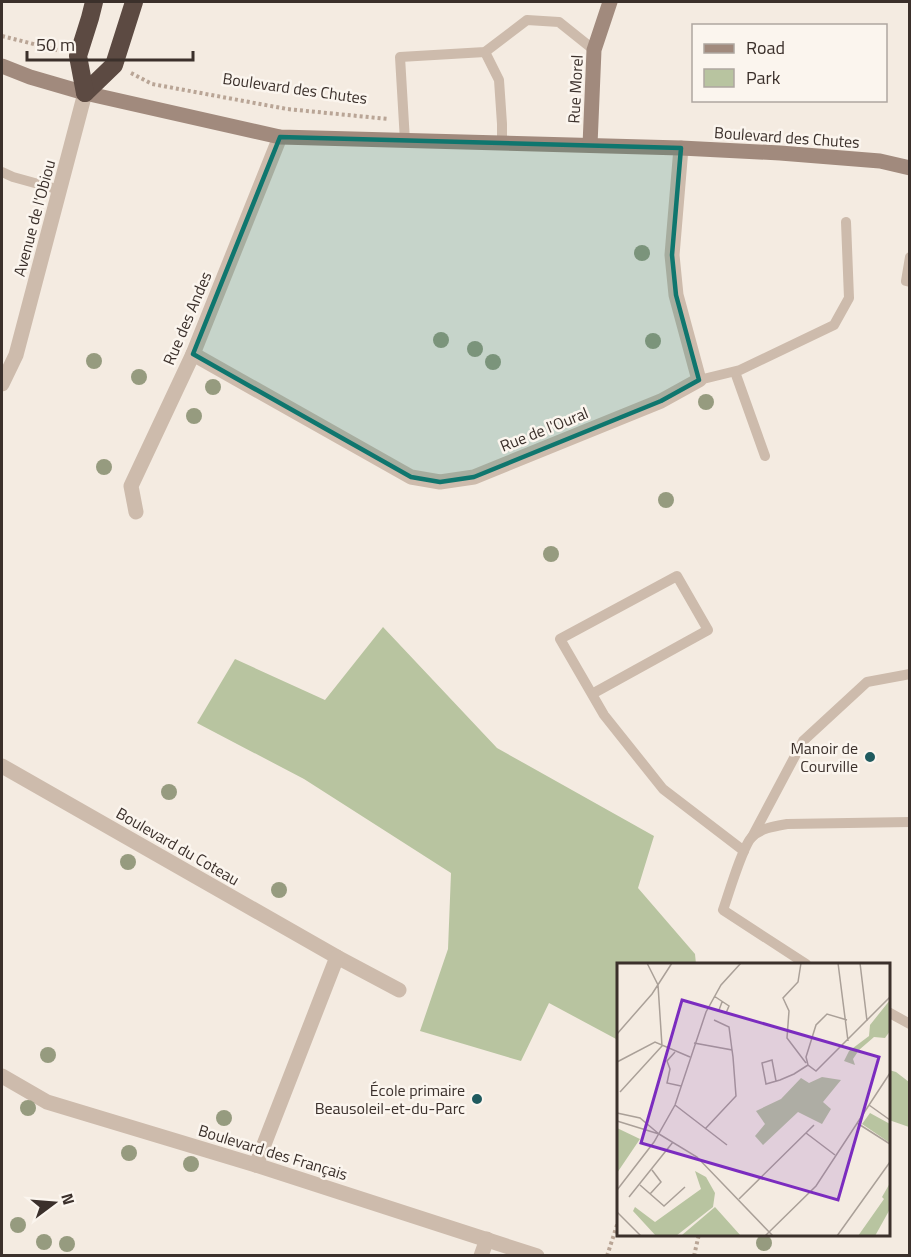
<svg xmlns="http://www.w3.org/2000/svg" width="911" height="1257" font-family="'Titillium Web',sans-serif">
<rect width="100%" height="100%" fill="#f4ebe1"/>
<!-- green -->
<g fill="#b8c4a0">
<path d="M 383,627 L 497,748 L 654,836 L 638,888 L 695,954 L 696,964 L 618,964 L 618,1040 L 549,1003 L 521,1061 L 420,1031 L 448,949 L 451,873 L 304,779 L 197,723 L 235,659 L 325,700 Z"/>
<path d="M 889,1070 L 896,1072 L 909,1082 L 909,1127 L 889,1120 Z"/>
</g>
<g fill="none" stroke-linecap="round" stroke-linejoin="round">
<!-- path -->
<g stroke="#b9a596" stroke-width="4" stroke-dasharray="3 3" stroke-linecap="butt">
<path d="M 2,36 L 61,51"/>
<path d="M 131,73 L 152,84 L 287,109 L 388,119"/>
<path d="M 607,1256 L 618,1222"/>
<path d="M 694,1256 L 699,1234"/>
</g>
<!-- lane -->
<g stroke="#cdbbac" stroke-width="10">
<path d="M 485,52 L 499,80 L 502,124 L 502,143"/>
<path d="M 405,141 L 400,57 L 485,52 L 527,20 L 559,22 L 594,50"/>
<path d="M 2,172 L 13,177 L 60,190"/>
<path d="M 910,257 L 906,281 L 910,282"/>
<path d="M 735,372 L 765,456"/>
<path d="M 699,380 L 740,370 L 834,325 L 849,298 L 846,222"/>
<path d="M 592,694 L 708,630 L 677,576 L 560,639 L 604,715 L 663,789 L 744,851"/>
<path d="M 752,837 L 803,741 L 867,682 L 910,674"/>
<path d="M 806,964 L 723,910 C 728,896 743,845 752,837 C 761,828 776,826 787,824 L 910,822"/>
<path d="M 888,1012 L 910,1024"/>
</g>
<!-- street -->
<g stroke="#cdbbac" stroke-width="15">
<path d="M 193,354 L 411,477 L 440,482 L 474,477 L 661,401 L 699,380 L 676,295 L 672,255 L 681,148"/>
<path d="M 2,384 L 16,355 L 85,93"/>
<path d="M 136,512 L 131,486 L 193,354 L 280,137"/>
<path d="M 2,766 L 337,957 L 399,990"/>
<path d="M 2,1076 L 47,1102 L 256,1165 L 537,1256"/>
<path d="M 256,1165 L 337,957"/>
<path d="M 481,1256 L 487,1239"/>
</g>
<!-- secondary -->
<g stroke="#a18a7d" stroke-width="15">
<path d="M 2,66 L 30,77 L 85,93 L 280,137 L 681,148 L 780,153 L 880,161 L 910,168"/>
<path d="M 590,145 L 594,50 L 610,2"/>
</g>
<!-- highway -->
<g stroke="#5c4a42" stroke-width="18">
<path d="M 85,93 L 114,65 L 134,2"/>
<path d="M 85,93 L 78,56 L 90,18 L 94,2"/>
</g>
</g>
<!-- trees -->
<g fill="#969b7f">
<circle cx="642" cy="253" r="8"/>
<circle cx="441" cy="340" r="8"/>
<circle cx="653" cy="341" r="8"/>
<circle cx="475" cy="349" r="8"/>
<circle cx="94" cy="361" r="8"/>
<circle cx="493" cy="362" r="8"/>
<circle cx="139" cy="377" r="8"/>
<circle cx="213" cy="387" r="8"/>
<circle cx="706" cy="402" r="8"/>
<circle cx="194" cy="416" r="8"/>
<circle cx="104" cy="467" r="8"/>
<circle cx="666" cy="500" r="8"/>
<circle cx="551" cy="554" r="8"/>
<circle cx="169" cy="792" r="8"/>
<circle cx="128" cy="862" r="8"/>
<circle cx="279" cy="890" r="8"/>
<circle cx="48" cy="1055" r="8"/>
<circle cx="28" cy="1108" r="8"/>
<circle cx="224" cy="1118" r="8"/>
<circle cx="129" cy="1153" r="8"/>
<circle cx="191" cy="1164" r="8"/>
<circle cx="18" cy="1225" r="8"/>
<circle cx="44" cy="1242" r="8"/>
<circle cx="764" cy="1243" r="8"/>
<circle cx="67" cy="1244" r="8"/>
</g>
<!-- marked area -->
<path fill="#0f766e" fill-opacity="0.2" stroke="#0f766e" stroke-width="4.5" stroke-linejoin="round" d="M 280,137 L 681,148 L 672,255 L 676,295 L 699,380 L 661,401 L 474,477 L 440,482 L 411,477 L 193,354 Z"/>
<!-- markers -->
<g fill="#1f5a5e" stroke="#fbf5ee" stroke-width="2">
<circle cx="870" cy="757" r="6"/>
<circle cx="477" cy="1099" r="6"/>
</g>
<g text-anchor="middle" stroke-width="5" stroke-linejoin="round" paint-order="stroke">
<!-- street labels -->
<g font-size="16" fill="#3b302b" stroke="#fbf5ee">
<text transform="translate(295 88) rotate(8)" y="6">Boulevard des Chutes</text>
<text transform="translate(575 89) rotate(-87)" y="6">Rue Morel</text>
<text transform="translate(787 137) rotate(4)" y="6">Boulevard des Chutes</text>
<text transform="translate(34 218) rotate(-75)" y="6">Avenue de l'Obiou</text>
<text transform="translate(187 318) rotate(-67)" y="6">Rue des Andes</text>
<text transform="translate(544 429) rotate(-22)" y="6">Rue de l'Oural</text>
<text transform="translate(178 846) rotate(30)" y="6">Boulevard du Coteau</text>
<text transform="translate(273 1152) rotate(17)" y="6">Boulevard des Français</text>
</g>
<!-- poi labels -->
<g font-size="16" fill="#3b302b" stroke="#fbf5ee" text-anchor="end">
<text x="858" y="754">Manoir de<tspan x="858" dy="18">Courville</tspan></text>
<text x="465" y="1096">École primaire<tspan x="465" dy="18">Beausoleil-et-du-Parc</tspan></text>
</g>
</g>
<!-- overview -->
<g transform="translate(617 963)">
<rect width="273" height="273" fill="#f4ebe1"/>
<path d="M 273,37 L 273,68 L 268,75 L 257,74 L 242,87 L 236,96 L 238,102 L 227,98 L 232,88 L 252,73 L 253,62 ZM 205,114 L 224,117 L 206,139 L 214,146 L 205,161 L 181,149 L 146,182 L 138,173 L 148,161 L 139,148 L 164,136 L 184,115 L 192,120 ZM 253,150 L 273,161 L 273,180 L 245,161 ZM 0,165 L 23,176 L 0,210 ZM 78,208 L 89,214 L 98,230 L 96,244 L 59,273 L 39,273 L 16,248 L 18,244 L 38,259 L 84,226 ZM 273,220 L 273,246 L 258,273 L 241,273 L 267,236 L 265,234 ZM 98,244 L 124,273 L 66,273 L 65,272 Z" fill="#b8c4a0"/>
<path fill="none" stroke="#aaa098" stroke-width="1.5" d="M 184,0 L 181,19 L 166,35 L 172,48 L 170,75 L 189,100M 221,0 L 231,78M 243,0 L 250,58M 97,33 L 112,43 L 109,50 L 102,47 L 105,39M 97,57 L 112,64 L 115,87M 230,57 L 210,51 L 199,62 L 189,94 L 191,102 L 199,108 L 273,34M 0,71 L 35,31 L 55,0M 77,80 L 115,87 L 116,94 L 119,133 L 88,166M 58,89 L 50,98 L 53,106 L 50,120 L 64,123M 0,99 L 38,79 L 73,94M 159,118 L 155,97 L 145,100 L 149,121 L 163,117 L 177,111 L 191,102M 3,129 L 45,83 L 41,22 L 30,0M 58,142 L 110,182M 252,142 L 273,157M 0,150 L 23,155 L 42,171M 0,158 L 42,171M 240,160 L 273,181M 189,170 L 218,192M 42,171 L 80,194 L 156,273M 23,222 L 47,243 L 68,224M 0,227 L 37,179 L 58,142 L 89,49 L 104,22 L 124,0M 33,231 L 44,219 L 35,207M 12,234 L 56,179M 122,236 L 197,162M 0,249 L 24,273M 148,273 L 199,223 L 273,110M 220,273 L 273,199"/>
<path fill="#7b2cbf" fill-opacity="0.15" stroke="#7b2cbf" stroke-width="3" d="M 65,37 L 262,94 L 221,237 L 24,180 Z"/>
<rect width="273" height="273" fill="none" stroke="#3b302b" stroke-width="3"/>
</g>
<!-- border -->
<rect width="911" height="1257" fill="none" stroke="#3b302b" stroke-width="6"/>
<!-- legend -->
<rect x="692" y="24" width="195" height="78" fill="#fbf5ee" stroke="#aea6a0" stroke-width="1.5"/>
<rect x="704" y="44" width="30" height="9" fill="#a18a7d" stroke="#aea6a0" stroke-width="1.5"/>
<text x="746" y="54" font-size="18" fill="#3b302b">Road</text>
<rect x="704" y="69" width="30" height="18" fill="#b8c4a0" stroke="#aea6a0" stroke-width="1.5"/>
<text x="746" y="84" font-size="18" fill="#3b302b">Park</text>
<!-- north arrow -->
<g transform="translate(54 1203) rotate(74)" stroke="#fbf5ee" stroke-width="4.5" paint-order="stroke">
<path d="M0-4.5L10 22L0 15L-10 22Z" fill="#3b302b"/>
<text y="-9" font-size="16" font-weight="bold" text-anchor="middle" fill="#3b302b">N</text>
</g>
<!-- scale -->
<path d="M27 51v9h166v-9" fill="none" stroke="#3b302b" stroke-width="3"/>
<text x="36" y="51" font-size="18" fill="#3b302b" stroke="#fbf5ee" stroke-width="4.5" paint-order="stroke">50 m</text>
</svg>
